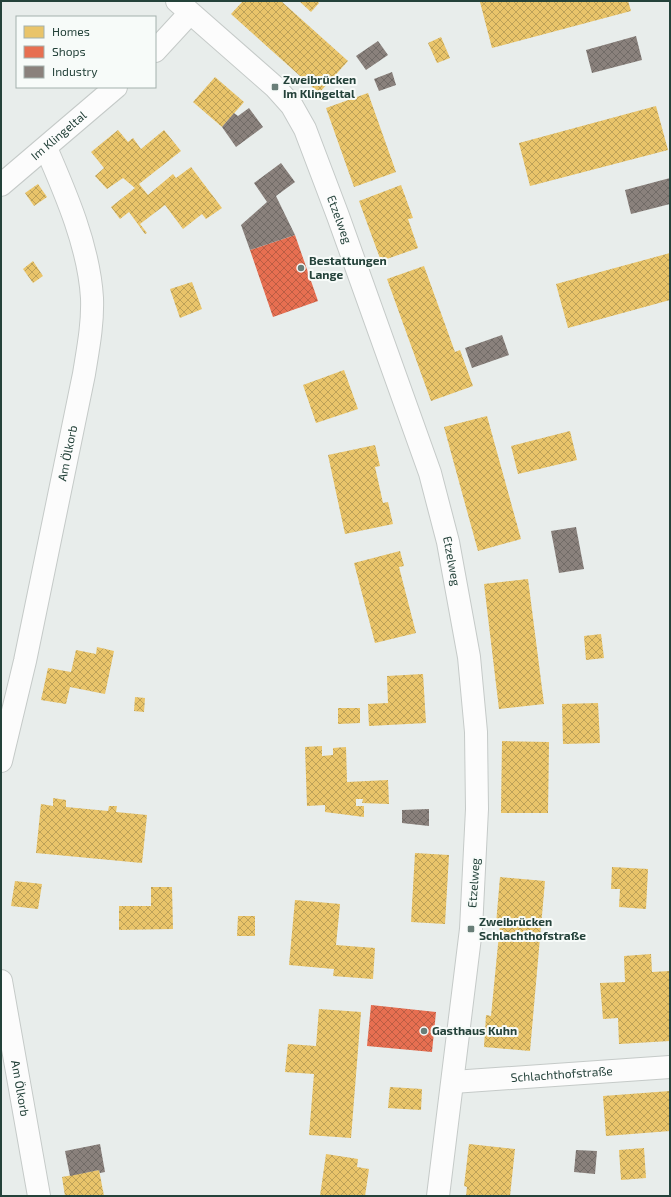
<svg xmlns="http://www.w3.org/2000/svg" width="671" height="1197" font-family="'Exo 2',sans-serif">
<defs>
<pattern id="homes-cross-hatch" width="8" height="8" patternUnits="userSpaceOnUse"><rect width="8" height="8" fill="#e9c46a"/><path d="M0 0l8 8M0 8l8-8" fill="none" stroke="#bda158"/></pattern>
<pattern id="shops-cross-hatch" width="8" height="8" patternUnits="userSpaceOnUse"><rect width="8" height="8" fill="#e76f51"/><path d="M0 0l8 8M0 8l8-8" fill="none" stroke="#bb5d44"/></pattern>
<pattern id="industry-cross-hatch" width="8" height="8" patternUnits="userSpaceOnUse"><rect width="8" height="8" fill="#8a817c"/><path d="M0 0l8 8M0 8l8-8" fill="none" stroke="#716b67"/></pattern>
</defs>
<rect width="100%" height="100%" fill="#e8edeb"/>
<!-- homes -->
<g fill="url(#homes-cross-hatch)">
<path d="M 243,1 L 281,1 L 348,61 L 319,93 L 231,14 Z"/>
<path d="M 299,1 L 317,1 L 319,3 L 311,12 Z"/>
<path d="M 485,1 L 628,1 L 631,11 L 492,48 L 480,2 Z"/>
<path d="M 441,37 L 450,58 L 437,63 L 428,43 Z"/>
<path d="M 215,77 L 244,102 L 222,127 L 193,102 Z"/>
<path d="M 368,93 L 396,172 L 354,187 L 326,108 Z"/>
<path d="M 656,106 L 668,150 L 530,186 L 519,143 Z"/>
<path d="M 118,130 L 128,142 L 133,138 L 141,149 L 164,130 L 181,151 L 139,184 L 148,195 L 173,174 L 176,178 L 191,167 L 222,208 L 206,219 L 202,214 L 183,229 L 165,205 L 140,224 L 147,233 L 145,234 L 129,212 L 120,219 L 111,207 L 135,188 L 123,178 L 107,189 L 95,176 L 104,168 L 91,152 Z"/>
<path d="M 38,184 L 47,197 L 34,206 L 25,193 Z"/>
<path d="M 401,185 L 413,218 L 408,219 L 418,248 L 381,261 L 359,201 Z"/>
<path d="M 670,253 L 670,300 L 568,328 L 556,284 Z"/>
<path d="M 33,261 L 43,276 L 33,283 L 23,269 Z"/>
<path d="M 424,266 L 455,352 L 460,350 L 473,386 L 431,401 L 387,279 Z"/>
<path d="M 192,282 L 202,309 L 180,318 L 170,289 Z"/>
<path d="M 344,370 L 358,409 L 316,423 L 303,385 Z"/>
<path d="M 487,416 L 521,539 L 478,551 L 444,427 Z"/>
<path d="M 570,431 L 577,460 L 518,474 L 511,446 Z"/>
<path d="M 375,445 L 380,466 L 375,467 L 383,503 L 388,502 L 393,524 L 345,534 L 328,455 Z"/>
<path d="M 400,551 L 404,566 L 399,567 L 416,633 L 375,643 L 354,563 Z"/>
<path d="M 528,579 L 544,704 L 499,709 L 484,584 Z"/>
<path d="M 601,634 L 604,658 L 586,660 L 584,636 Z"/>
<path d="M 97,647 L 114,651 L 105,694 L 70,687 L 66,704 L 41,700 L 48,668 L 71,672 L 76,650 L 96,654 Z"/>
<path d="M 423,674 L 426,723 L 369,726 L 368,704 L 388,703 L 387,676 Z"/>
<path d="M 135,697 L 145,698 L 144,712 L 134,711 Z"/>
<path d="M 598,703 L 600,743 L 563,744 L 562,704 Z"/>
<path d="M 338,708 L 360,708 L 360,723 L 338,724 Z"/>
<path d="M 502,741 L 549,742 L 548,813 L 501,813 Z"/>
<path d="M 322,746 L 322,756 L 333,755 L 333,748 L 346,747 L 347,782 L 388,780 L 389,804 L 362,803 L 363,799 L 356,799 L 356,806 L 364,806 L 364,817 L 325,812 L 325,805 L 307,806 L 305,747 Z"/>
<path d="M 53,798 L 66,800 L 66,807 L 108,811 L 109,806 L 117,806 L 116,812 L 147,815 L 142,863 L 36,853 L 41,804 L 53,806 Z"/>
<path d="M 415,853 L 449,855 L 445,924 L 411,922 Z"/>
<path d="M 612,867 L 648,869 L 646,909 L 619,907 L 620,889 L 611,889 Z"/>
<path d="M 500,877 L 545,881 L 530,1051 L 484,1047 L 486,1015 L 491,1016 L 500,924 L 496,924 Z"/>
<path d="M 15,881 L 42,884 L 38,909 L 11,906 Z"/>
<path d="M 151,887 L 172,887 L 173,929 L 119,930 L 119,906 L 151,906 Z"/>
<path d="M 295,900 L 340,904 L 336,945 L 375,948 L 373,979 L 333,976 L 334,969 L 289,965 Z"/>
<path d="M 238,916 L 255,916 L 255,936 L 237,936 Z"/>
<path d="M 651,954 L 652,972 L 670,971 L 670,1041 L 619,1044 L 618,1018 L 603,1019 L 600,983 L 625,982 L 624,956 Z"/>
<path d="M 319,1009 L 361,1012 L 351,1138 L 309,1135 L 314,1074 L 285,1072 L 288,1044 L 316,1046 Z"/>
<path d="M 390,1087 L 422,1089 L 421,1110 L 388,1108 Z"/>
<path d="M 670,1091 L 670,1131 L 606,1136 L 603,1096 Z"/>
<path d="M 469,1144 L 515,1149 L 510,1196 L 466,1196 L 467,1187 L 464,1186 Z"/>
<path d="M 644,1148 L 646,1178 L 621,1180 L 619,1150 Z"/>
<path d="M 326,1154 L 358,1159 L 357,1167 L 369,1169 L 365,1196 L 320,1196 Z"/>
<path d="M 99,1170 L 104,1196 L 65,1196 L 62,1177 Z"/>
</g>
<!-- shops -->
<g fill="url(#shops-cross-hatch)">
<path d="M 295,235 L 318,301 L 273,317 L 250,250 Z"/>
<path d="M 371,1005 L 436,1012 L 432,1052 L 367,1046 Z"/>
</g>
<!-- industry -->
<g fill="url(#industry-cross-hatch)">
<path d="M 636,36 L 642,60 L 592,73 L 586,50 Z"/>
<path d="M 378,41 L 388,55 L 366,70 L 356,56 Z"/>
<path d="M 392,72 L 396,85 L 379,91 L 374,79 Z"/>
<path d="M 249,108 L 263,127 L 236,147 L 222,127 L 234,113 L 238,116 Z"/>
<path d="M 281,163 L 295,182 L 276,196 L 295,235 L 250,250 L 241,225 L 267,202 L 254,183 Z"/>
<path d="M 670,178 L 670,204 L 631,214 L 625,190 Z"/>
<path d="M 502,335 L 509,355 L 472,368 L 465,348 Z"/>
<path d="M 576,527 L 584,569 L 559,573 L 551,531 Z"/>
<path d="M 429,809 L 429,826 L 402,823 L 402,810 Z"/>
<path d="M 100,1144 L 105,1172 L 100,1173 L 99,1170 L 70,1176 L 65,1151 Z"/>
<path d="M 576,1150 L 597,1151 L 595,1174 L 574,1172 Z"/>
</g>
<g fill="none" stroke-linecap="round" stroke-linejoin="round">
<!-- minor casing -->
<g stroke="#c5cac8" stroke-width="24">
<g id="minor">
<path id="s1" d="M 177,1 L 275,87 L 292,106 L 305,129 L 338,216 L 430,473 L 448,542 L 469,657 L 476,732 L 477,809 L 471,929 L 438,1196"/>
<path d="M 155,51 L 190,13"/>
<path id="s2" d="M 1,185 L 116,87"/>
<path id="s3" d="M 1,761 L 25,661 L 84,374 C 88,349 93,324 92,298 C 89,247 66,194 46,148"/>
<path id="s4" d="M 1,981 L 39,1196"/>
<path id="s5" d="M 453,1082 L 670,1067"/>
</g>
</g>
<!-- minor -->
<use href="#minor" stroke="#fcfcfc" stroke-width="22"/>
</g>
<!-- markers -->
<g fill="#697e78" stroke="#f7fbf9" stroke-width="1.5">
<rect x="271" y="83" width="8" height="8" rx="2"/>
<circle cx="301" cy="268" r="4"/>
<rect x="467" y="925" width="8" height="8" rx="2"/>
<circle cx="424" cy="1031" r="4"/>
</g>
<g text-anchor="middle" stroke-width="4" stroke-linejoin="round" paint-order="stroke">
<!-- poi labels -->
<g font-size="12" font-weight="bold" fill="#24423a" stroke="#f7fbf9" text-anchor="start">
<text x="283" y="84">Zweibrücken<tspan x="283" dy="14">Im Klingeltal</tspan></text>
<text x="309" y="265">Bestattungen<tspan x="309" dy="14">Lange</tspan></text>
<text x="479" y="926">Zweibrücken<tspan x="479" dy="14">Schlachthofstraße</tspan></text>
<text x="432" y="1035">Gasthaus Kuhn</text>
</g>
<!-- street labels -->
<g font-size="12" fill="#24423a" stroke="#f7fbf9">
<text dy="4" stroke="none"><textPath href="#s2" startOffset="76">Im Klingeltal</textPath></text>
<text dy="4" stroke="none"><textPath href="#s1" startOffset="279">Etzelweg</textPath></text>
<text dy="4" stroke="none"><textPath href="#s3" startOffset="315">Am Ölkorb</textPath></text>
<text dy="4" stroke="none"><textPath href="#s1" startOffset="639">Etzelweg</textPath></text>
<text transform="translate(474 883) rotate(-86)" y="4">Etzelweg</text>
<text dy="4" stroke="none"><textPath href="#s5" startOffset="109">Schlachthofstraße</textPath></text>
<text dy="4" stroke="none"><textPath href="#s4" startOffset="109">Am Ölkorb</textPath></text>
</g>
</g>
<!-- border -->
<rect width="671" height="1197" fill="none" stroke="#24423a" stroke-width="4"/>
<!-- legend -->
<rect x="16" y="16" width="140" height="72" fill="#f7fbf9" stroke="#a3b1ad"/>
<rect x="24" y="26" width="20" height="12" fill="#e9c46a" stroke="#a3b1ad"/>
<text x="52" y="36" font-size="12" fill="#24423a">Homes</text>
<rect x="24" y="46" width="20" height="12" fill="#e76f51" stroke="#a3b1ad"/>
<text x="52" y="56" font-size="12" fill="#24423a">Shops</text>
<rect x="24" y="66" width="20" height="12" fill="#8a817c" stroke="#a3b1ad"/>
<text x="52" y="76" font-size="12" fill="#24423a">Industry</text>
</svg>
